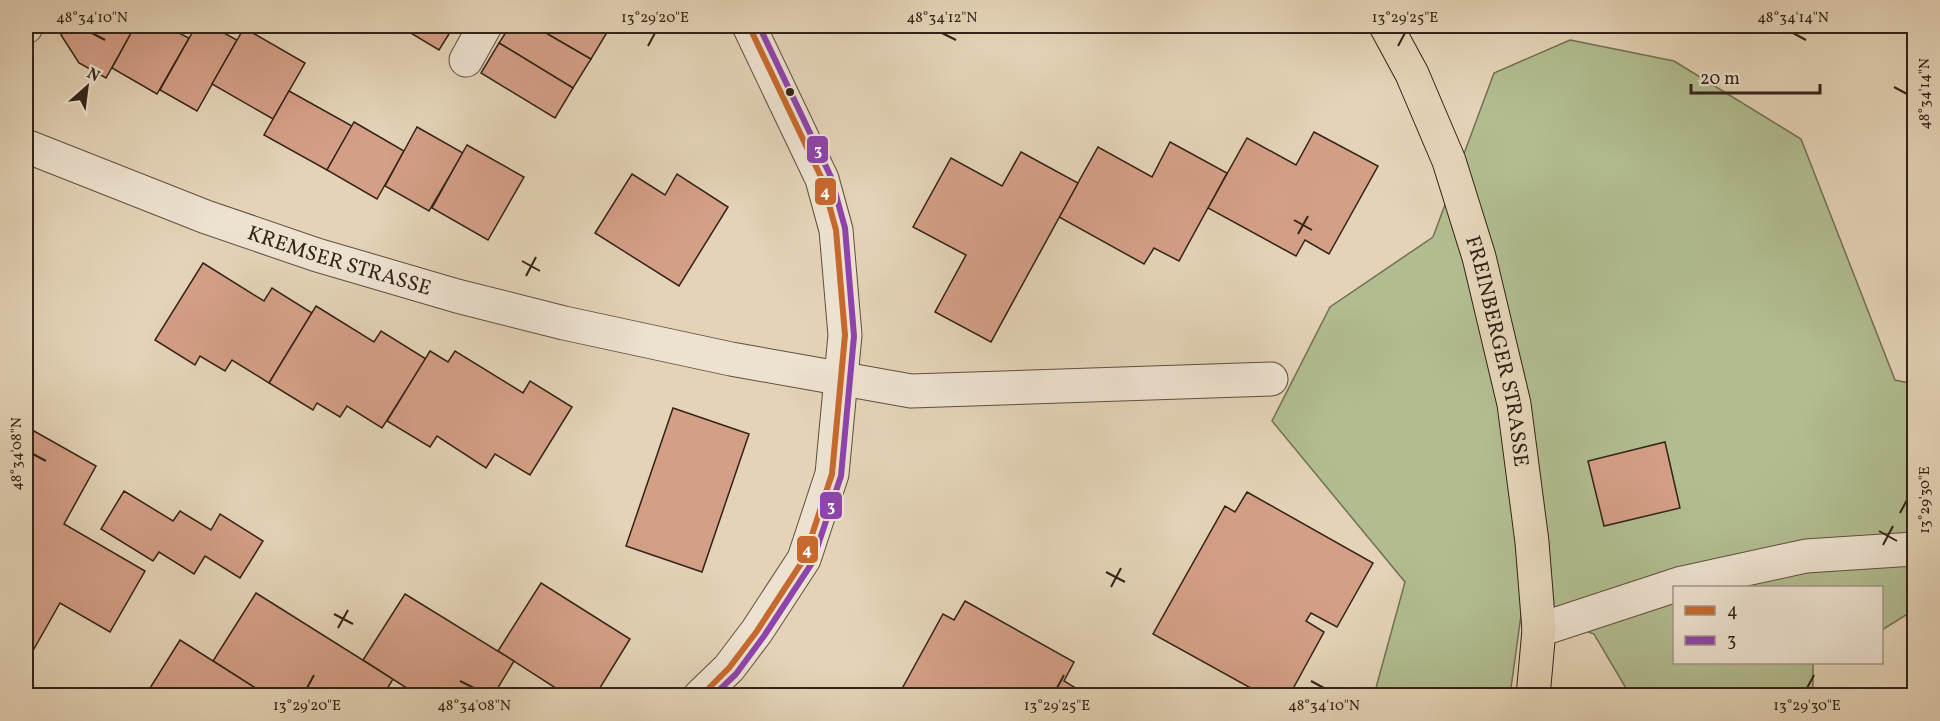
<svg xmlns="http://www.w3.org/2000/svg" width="1940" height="721" font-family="Vollkorn,serif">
<rect width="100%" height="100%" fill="#e4d3b7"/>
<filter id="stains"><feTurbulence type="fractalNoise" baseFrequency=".00333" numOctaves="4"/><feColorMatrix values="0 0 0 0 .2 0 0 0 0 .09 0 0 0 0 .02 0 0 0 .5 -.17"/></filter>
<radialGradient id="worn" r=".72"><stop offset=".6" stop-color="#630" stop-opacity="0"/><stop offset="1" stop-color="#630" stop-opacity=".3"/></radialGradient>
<!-- green -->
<path fill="#b1bd90" stroke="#727053" stroke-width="1.5" d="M 1570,40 L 1674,61 L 1801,139 L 1895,380 L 1914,384 L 1914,610 L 1882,630 L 1882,588 L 1674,588 L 1674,662 L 1813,663 L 1813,695 L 1630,695 L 1594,634 L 1522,608 L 1510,695 L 1374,695 L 1405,582 L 1272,421 L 1330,307 L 1433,237 L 1494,73 Z"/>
<!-- building -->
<g fill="#d49f87" stroke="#332316" stroke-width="1.5">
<path d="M 67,26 L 135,26 L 106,78 L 79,63 L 61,35 Z"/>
<path d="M 135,26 L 165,26 L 189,38 L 157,94 L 112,68 Z"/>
<path d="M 196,26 L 211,26 L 237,40 L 197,111 L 160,90 Z"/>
<path d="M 399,26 L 454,26 L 439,50 Z"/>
<path d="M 510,26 L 534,26 L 591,59 L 573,88 L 499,43 Z"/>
<path d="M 534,26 L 603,26 L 609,29 L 591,59 Z"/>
<path d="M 244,28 L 305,63 L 273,119 L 212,84 Z"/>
<path d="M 499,43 L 573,88 L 555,118 L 481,73 Z"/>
<path d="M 289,91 L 352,126 L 327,170 L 264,135 Z"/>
<path d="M 354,122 L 404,151 L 377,199 L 327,170 Z"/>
<path d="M 417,127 L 463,153 L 429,211 L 385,186 Z"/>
<path d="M 1314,132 L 1378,166 L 1329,254 L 1305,240 L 1296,256 L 1208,208 L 1247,138 L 1296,165 Z"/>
<path d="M 1170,142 L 1227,173 L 1179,261 L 1154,248 L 1144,264 L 1059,217 L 1098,147 L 1152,177 Z"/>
<path d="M 467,145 L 524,177 L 488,240 L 432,208 Z"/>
<path d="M 1021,152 L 1078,183 L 991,342 L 935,312 L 966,255 L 913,227 L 951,158 L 1002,186 Z"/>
<path d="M 632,174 L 665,195 L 677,174 L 728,207 L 679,286 L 595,233 Z"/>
<path d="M 203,263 L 264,301 L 272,288 L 312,313 L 269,383 L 232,360 L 225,371 L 200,356 L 195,365 L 155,340 Z"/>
<path d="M 316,306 L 374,342 L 381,331 L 426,359 L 382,428 L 347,406 L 340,417 L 317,403 L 313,410 L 269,383 Z"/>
<path d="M 430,351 L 448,362 L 455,351 L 523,393 L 530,381 L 572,407 L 530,475 L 495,454 L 486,468 L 437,436 L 430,447 L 387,421 Z"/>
<path d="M 673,408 L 749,434 L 702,572 L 626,546 Z"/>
<path d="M 34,431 L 96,466 L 64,524 L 145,571 L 110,632 L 60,603 L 26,663 L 26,446 Z"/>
<path d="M 1665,442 L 1680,508 L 1604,526 L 1588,461 Z"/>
<path d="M 124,491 L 173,521 L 180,511 L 211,530 L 220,514 L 263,541 L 240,578 L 205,556 L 194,574 L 159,552 L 153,561 L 101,529 Z"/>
<path d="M 1247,492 L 1373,563 L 1337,627 L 1311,613 L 1306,621 L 1324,632 L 1289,696 L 1265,696 L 1153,634 L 1225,506 L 1235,512 Z"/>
<path d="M 541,583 L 630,639 L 595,696 L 568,696 L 498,651 Z"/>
<path d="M 256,593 L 393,679 L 383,696 L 268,696 L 213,661 Z"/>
<path d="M 405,594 L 514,661 L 493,696 L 419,696 L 363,660 Z"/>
<path d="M 965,601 L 1074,662 L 1064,681 L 1079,690 L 1077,696 L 898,696 L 943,614 L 954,620 Z"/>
<path d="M 180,640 L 268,696 L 145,696 Z"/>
</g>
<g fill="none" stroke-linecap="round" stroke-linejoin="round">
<!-- minor casing -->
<g stroke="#5f4f3e" stroke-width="35">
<g id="minor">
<path d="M 26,27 L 26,26"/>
<path d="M 466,60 L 485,26"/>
<path id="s1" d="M 26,146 L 206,217 L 317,255 L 457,296 L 564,323 L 731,359 L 911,391 L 1271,379"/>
<path d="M 1539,630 L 1682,583 L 1806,556 L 1914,549"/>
<path d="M 700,696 L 729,668 L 757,631 L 804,559 L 832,474 L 845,335 L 836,230 L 822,179 L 749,26"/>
</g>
</g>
<!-- major casing -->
<g stroke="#332316" stroke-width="35">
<g id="major">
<path id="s2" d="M 1386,26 L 1412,74 L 1449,161 L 1479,257 L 1514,404 L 1532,542 L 1539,630 L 1533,696"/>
</g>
</g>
<!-- minor -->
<use href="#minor" stroke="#ede2d0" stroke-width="33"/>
<!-- major -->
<use href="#major" stroke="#e4d3b7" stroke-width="33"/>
<!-- bus-1 casing -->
<g stroke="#ede2d0" stroke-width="10">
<path id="bus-1" d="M 701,696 L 729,668 L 757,631 L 804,559 L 832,474 L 845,335 L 836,230 L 822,179 L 749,26"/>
</g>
<!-- bus-2 casing -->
<g stroke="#ede2d0" stroke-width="10">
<path id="bus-2" d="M 713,696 L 736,674 L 764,636 L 812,563 L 841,476 L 854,336 L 845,228 L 831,177 L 759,26"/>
</g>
<!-- bus-1 -->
<use href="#bus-1" stroke="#c6692e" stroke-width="6"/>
<!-- bus-2 -->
<use href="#bus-2" stroke="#8e44ad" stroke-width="6"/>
</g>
<!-- ticks -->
<path fill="none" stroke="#332316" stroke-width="2" d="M 92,33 L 105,40M 942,33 L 956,40M 1793,33 L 1806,40M 648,46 L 655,33M 1398,46 L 1405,33M 1894,87 L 1907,94M 1294,220 L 1312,230M 1298,234 L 1308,216M 522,261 L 540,271M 526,276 L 536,257M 33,454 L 46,461M 1900,513 L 1907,500M 1879,531 L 1897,541M 1883,545 L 1893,526M 1106,572 L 1125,582M 1111,587 L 1121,568M 334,614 L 353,624M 338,628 L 348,610M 460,681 L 474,688M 1311,681 L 1324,688M 307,688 L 314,675M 1057,688 L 1064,675M 1807,688 L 1814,675"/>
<!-- markers -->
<circle fill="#332316" stroke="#ede2d0" stroke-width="2" cx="790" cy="92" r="5"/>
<g text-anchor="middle" stroke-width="5" stroke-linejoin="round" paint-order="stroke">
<!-- street labels -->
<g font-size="21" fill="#332316" stroke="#ede2d0">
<text dy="7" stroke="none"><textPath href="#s1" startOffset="334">KREMSER STRASSE</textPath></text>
<text dy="7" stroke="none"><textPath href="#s2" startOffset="346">FREINBERGER STRASSE</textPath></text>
</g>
</g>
<g stroke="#ede2d0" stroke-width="2">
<rect x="806" y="135" width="23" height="29" rx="6" fill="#8e44ad"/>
<rect x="814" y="177" width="23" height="29" rx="6" fill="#c6692e"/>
<rect x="819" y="491" width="24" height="29" rx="6" fill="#8e44ad"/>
<rect x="796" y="535" width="23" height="29" rx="6" fill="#c6692e"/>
</g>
<g font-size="16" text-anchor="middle" font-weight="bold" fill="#fff">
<text x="818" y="155">3</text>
<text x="825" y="197">4</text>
<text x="831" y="511">3</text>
<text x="807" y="555">4</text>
</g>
<!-- margin -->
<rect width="1940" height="721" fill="none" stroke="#e4d3b7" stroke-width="66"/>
<!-- legend -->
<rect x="1673" y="586" width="210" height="78" fill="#ede2d0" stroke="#a39686" stroke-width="1.5"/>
<rect x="1685" y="606" width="30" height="9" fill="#c6692e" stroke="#a39686" stroke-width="1.5"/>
<text x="1727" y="616" font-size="18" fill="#332316">4</text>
<rect x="1685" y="636" width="30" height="9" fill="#8e44ad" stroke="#a39686" stroke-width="1.5"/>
<text x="1727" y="646" font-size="18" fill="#332316">3</text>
<!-- north arrow -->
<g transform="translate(87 87) rotate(28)" stroke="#ede2d0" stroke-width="4.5" paint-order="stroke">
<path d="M0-4.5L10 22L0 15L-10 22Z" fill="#332316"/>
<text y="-9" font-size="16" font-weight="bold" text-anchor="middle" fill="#332316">N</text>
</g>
<!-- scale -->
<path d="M1691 84v9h129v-9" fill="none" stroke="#332316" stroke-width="3"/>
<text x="1700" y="84" font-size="18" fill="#332316" stroke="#ede2d0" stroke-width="4.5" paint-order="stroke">20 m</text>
<rect x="33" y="33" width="1874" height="655" fill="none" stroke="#332316" stroke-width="2"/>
<g font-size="15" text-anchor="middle" fill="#332316">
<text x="92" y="22">48°34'10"N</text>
<text x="655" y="22">13°29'20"E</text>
<text x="942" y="22">48°34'12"N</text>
<text x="1405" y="22">13°29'25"E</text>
<text x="1793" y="22">48°34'14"N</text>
<text transform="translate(1924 94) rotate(-90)" y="5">48°34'14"N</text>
<text transform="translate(16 454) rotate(-90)" y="5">48°34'08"N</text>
<text transform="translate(1924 500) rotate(-90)" y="5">13°29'30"E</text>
<text x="307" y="710">13°29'20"E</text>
<text x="474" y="710">48°34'08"N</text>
<text x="1057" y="710">13°29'25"E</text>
<text x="1324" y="710">48°34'10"N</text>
<text x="1807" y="710">13°29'30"E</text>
</g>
<rect width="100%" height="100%" filter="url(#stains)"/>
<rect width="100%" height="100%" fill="url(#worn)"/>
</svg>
